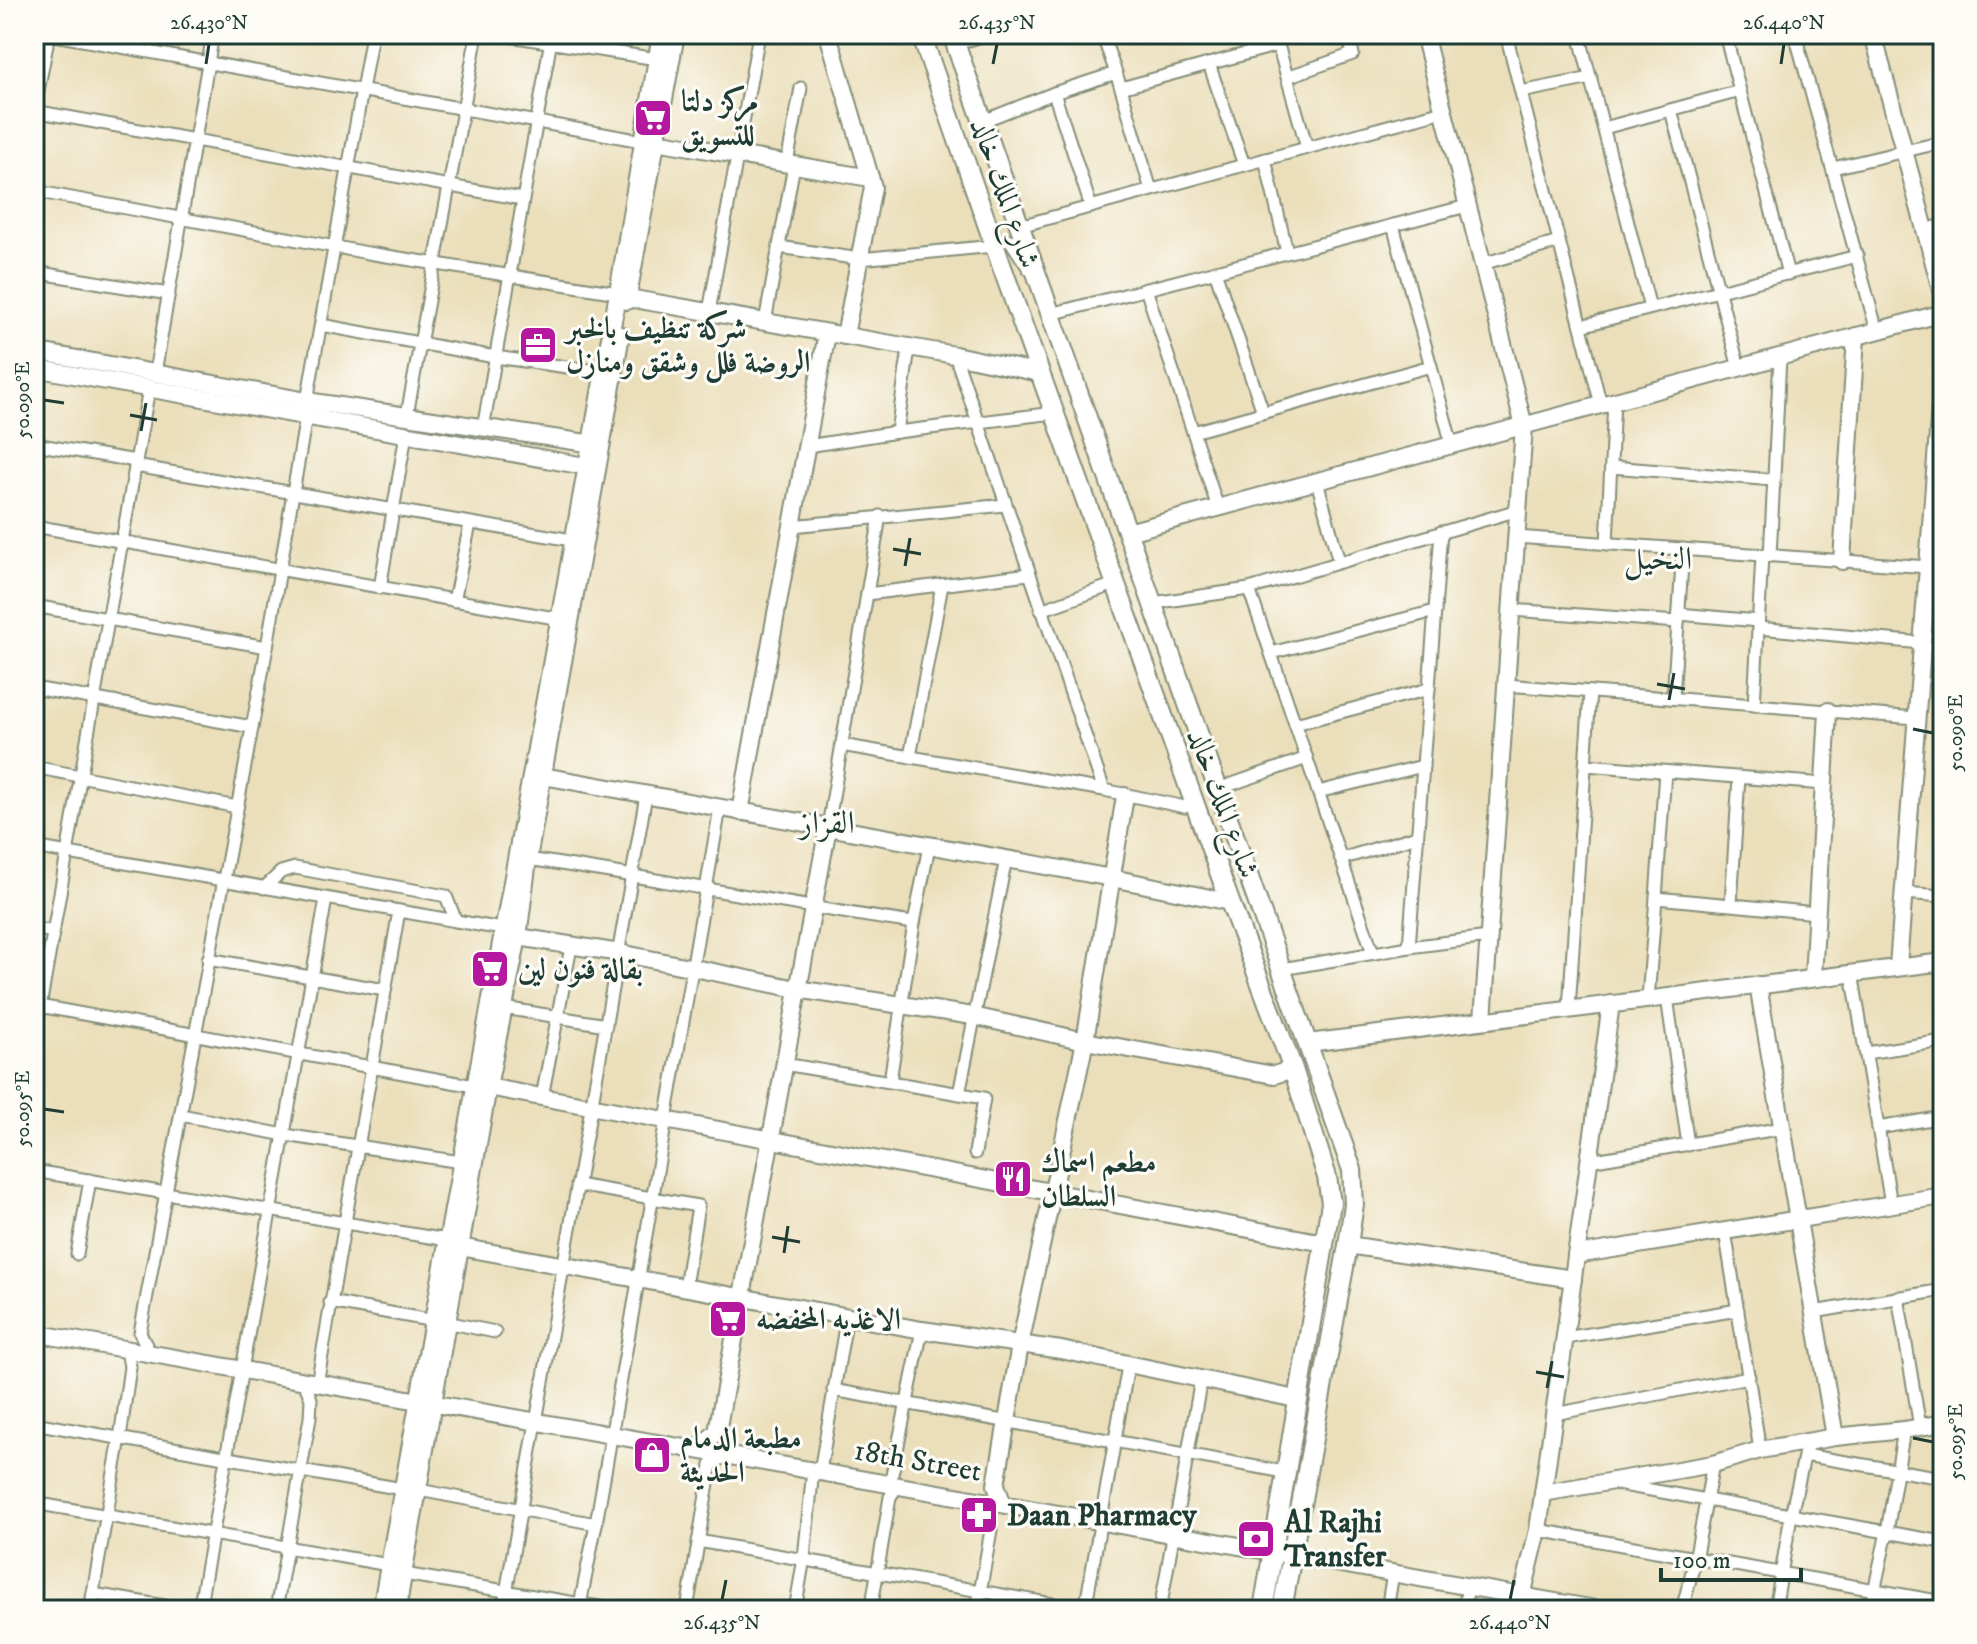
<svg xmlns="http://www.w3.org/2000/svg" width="1977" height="1644" font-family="'IM FELL DW Pica',Amiri,serif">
<rect width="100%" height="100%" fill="#fdfcf7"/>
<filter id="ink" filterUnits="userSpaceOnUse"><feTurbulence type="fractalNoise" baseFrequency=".0125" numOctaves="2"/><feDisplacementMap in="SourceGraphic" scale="16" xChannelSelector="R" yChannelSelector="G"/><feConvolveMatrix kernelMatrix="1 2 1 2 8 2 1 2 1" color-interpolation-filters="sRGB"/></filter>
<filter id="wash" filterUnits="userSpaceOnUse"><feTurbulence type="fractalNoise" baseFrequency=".006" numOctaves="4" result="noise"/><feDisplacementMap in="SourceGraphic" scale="32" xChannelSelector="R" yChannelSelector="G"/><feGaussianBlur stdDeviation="1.8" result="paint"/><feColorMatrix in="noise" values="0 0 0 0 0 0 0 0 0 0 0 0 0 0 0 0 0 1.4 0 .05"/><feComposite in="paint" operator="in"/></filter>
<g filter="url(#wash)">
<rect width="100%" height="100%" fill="#ebdfbb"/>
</g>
<g filter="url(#ink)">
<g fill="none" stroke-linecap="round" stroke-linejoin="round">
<!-- street casing -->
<g stroke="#858e78" stroke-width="15">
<g id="street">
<path d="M 49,34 L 642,141"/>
<path d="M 496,34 L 657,59"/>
<path d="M 1102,34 L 1116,73"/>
<path d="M 1275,34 L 1307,148"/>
<path d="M 1506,34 L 1601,405"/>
<path d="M 1579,34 L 1650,308"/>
<path d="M 1725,34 L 1788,274"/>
<path d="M 1795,34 L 1877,331"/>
<path d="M 1726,40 L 1753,34"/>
<path d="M 955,44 L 989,34"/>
<path d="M 1209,64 L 1244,165"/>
<path d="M 1287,77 L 1353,54 L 1348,34"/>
<path d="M 1121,88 L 1151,190"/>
<path d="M 1521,92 L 1591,78"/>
<path d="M 1054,93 L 1091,207"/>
<path d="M 1671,110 L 1739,368"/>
<path d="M 34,111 L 522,199"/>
<path d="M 34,112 L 49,34"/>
<path d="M 983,121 L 1054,93 L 1116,73 L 1121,88 L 1278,45"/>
<path d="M 1604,128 L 1740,91"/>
<path d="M 1265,159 L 1287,252"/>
<path d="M 787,163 L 801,88"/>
<path d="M 1833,168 L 1943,142"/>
<path d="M 34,191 L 368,253 L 618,293"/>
<path d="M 1393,225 L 1452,445"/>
<path d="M 1020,226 L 1443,111"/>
<path d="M 1925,230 L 1943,225"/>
<path d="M 779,247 L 860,259 L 994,246 L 1001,241 L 1010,240 L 1029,269"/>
<path d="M 1482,264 L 1559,242"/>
<path d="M 1215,271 L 1263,412"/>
<path d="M 34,272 L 169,294"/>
<path d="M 1146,289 L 1218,508"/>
<path d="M 709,312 L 759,34"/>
<path d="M 1051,314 L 1467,206"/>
<path d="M 765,322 L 794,165"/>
<path d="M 321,325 L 495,357 L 603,372"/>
<path d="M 1581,326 L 1857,256"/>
<path d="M 955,355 L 1104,790 L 1185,807 L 1194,802"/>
<path d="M 155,373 L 213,34"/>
<path d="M 307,401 L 372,34"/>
<path d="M 407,415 L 477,34"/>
<path d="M 483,429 L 552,34"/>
<path d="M 897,432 L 909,348"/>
<path d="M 1193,432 L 1431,366"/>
<path d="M 34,444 L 136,461"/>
<path d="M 807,446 L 897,432 L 1054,413"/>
<path d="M 135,466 L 572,540"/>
<path d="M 1611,467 L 1774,480"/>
<path d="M 1317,481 L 1339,562"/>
<path d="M 34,526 L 566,620"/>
<path d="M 792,526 L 1005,505"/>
<path d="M 1516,537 L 1928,567"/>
<path d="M 1607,544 L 1614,401"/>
<path d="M 1770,556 L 1780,357"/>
<path d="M 380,588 L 406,434"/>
<path d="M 1249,589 L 1373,953"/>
<path d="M 867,594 L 1029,574"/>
<path d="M 454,601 L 470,524"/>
<path d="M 1153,603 L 1249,589 L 1518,510"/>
<path d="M 34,606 L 267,647"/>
<path d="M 1041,610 L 1115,584"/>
<path d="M 1511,610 L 1678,622"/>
<path d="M 1679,614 L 1758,621"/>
<path d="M 1758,628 L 1922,643"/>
<path d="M 1271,653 L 1435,611"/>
<path d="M 1506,685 L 1916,718"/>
<path d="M 34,688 L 252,727"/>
<path d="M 1673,698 L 1683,549"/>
<path d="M 1754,705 L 1762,555"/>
<path d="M 1295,724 L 1429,689"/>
<path d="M 841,745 L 1104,790"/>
<path d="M 910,757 L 942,585"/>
<path d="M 1586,765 L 1824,784"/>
<path d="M 34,767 L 237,807"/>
<path d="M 1665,772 L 1656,898 L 1817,913"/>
<path d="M 1218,789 L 1307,758"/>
<path d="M 1318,792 L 1423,766"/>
<path d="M 828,827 L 880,516"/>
<path d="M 34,847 L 502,929"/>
<path d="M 528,859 C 657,878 785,905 914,923"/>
<path d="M 1341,859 L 1417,836"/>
<path d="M 264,888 L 281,872 L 295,868 L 446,896 L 456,921"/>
<path d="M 1903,893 L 1943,896"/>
<path d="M 1731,904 L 1739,777"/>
<path d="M 34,928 L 53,932"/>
<path d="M 1409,947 L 1488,937"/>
<path d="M 208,959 L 385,990"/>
<path d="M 1282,969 L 1409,947 L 1441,532"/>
<path d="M 1852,973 L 1891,1204"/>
<path d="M 1667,997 L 1688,1145"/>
<path d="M 1648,999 L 1656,898"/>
<path d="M 34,1005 L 474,1086"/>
<path d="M 504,1008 L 606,1025"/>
<path d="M 1569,1009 L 1590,692"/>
<path d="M 34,1041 L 149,388"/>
<path d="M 1866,1053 L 1943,1041"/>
<path d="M 784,1064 L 984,1098 L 975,1153"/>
<path d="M 890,1081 L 914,923 L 929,846"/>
<path d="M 959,1094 L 1006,859"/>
<path d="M 542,1097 L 571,947"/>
<path d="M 181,1115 L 285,1135 L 461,1162"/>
<path d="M 1878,1128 L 1943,1117"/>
<path d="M 1589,1161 L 1783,1128"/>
<path d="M 34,1171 L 447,1240"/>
<path d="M 577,1185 L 698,1206 L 685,1287"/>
<path d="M 1725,1231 L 1760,1450"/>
<path d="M 77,1254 L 90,1180"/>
<path d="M 1898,1297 L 1920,1427"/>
<path d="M 330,1302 L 434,1321"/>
<path d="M 1814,1312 L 1943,1290"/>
<path d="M 446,1322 L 495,1332"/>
<path d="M 1565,1338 L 1738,1310"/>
<path d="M 150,1353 L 140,1333 L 267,647 L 306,416"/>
<path d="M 317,1384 L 399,911"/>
<path d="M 833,1390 L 1284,1472"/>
<path d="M 1554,1414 L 1749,1377"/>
<path d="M 34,1423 L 402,1489"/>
<path d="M 1804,1455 L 1943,1478"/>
<path d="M 820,1471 L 847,1316"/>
<path d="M 890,1484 L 922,1330"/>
<path d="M 1617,1484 L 1943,1542"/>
<path d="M 419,1490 L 596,1524"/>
<path d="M 34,1503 L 389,1565"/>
<path d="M 1538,1530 L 1943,1602"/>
<path d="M 698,1541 L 1087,1610"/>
<path d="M 404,1574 L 617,1610"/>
<path d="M 93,1594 L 189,1610"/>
<path d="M 90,1610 L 120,1438 L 130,1367 L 127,1350"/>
<path d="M 199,1610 L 326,899"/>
<path d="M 276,1610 L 310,1418 L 311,1399 L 304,1382"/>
<path d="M 503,1610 L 646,795"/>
<path d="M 579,1610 L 596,1524 L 720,808"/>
<path d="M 687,1610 L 711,1465 L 727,1455"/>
<path d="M 795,1610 L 804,1558 L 813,1470"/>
<path d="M 871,1610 L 890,1497 L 898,1485"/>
<path d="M 977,1610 L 991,1530 L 990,1517 L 979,1499"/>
<path d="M 1085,1610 L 1128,1366"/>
<path d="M 1160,1610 L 1201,1379"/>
<path d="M 1387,1610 L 1393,1573"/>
<path d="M 1464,1610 L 1468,1586"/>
<path d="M 1682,1610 L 1695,1560 L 1713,1464"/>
<path d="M 1775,1610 L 1791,1515 L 1807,1444"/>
<path d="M 1870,1610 L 1887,1532 L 1904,1430"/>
</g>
</g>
<!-- secondary casing -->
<g stroke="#858e78" stroke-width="20">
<g id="secondary">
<path d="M 828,34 L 873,187 L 845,336"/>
<path d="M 1424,34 L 1524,426 L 1483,1020"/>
<path d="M 1873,34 L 1943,297"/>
<path d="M 656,141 L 870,178"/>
<path d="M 628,298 L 955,355 L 1039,373"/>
<path d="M 627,301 L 676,34"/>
<path d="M 34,351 L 307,401 L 600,445"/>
<path d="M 34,368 L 596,468"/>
<path d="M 1128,532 L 1943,313"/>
<path d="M 1842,561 L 1856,336"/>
<path d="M 543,776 L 1112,878 L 1230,902"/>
<path d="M 740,812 L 827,333"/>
<path d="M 518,937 L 620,953 L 797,989 L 973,1016 L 1085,1041 L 1274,1075 L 1293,1069"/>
<path d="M 1898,967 L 1943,365"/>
<path d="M 1813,978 L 1828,711"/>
<path d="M 1758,985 L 1835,1437"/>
<path d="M 1308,1043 L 1943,962"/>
<path d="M 482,1082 L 488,1087 L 1324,1243"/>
<path d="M 1348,1245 L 1573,1279"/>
<path d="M 460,1247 L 922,1330 L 1061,1350 L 1296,1399"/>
<path d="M 1576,1255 L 1943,1196"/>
<path d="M 34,1333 L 1601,1610"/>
<path d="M 697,1449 L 717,1432 L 828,827"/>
<path d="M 1543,1493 L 1713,1464 L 1760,1450 L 1835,1437 L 1904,1430 L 1943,1423"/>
<path d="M 1002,1502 L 996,1485 L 1020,1345 L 1085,1041 L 1125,796"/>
<path d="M 1522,1596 L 1538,1530 L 1611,1004"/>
<path d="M 381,1610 L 618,293 L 661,34"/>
<path d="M 397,1610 L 488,1087 L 518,937 L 528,859 L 621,335"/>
</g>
</g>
<!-- primary casing -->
<g stroke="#858e78" stroke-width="22">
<g id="primary">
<path d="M 921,34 L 1002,267 L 1230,902 L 1293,1069 L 1327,1177 L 1331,1203 L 1263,1610"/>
<path d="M 952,34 L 1352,1170 L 1354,1204 L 1348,1245 L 1282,1610"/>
</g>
</g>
<!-- street -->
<use href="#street" stroke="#fff" stroke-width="11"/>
<!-- secondary -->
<use href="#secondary" stroke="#fff" stroke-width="16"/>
<!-- primary -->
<use href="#primary" stroke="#fff" stroke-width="18"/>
</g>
</g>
<!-- ticks -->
<path fill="none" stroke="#1f3d34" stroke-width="3" d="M 206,64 L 209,44M 993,64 L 997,44M 1781,64 L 1784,44M 44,400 L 64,403M 130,415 L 157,420M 141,431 L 146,403M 893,549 L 921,554M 905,566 L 910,538M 1657,684 L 1685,689M 1669,700 L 1674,673M 1913,729 L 1933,733M 44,1109 L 64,1112M 772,1237 L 800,1242M 784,1253 L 788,1226M 1536,1372 L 1564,1377M 1547,1388 L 1552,1361M 1913,1438 L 1933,1442M 722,1600 L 726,1580M 1510,1600 L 1514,1580"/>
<!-- icons -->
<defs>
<g id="supermarket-square" transform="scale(2)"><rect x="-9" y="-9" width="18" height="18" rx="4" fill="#b5179e" stroke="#fdfcf7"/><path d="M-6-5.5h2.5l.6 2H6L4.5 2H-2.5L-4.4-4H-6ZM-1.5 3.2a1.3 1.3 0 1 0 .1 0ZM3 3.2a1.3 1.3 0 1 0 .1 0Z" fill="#fff"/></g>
<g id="office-square" transform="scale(2)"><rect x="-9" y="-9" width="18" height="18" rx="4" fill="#b5179e" stroke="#fdfcf7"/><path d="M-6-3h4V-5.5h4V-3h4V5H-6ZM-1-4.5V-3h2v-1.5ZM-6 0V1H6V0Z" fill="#fff"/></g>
<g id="restaurant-square" transform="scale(2)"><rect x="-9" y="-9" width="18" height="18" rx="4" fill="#b5179e" stroke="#fdfcf7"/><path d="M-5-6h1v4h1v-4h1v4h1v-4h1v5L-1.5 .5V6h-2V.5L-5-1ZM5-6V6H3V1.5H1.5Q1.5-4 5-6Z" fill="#fff"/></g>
<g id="shop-square" transform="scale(2)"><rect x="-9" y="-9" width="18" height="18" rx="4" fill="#b5179e" stroke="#fdfcf7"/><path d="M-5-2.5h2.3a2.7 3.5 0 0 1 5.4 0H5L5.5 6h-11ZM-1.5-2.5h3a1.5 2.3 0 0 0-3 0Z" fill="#fff"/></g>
<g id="pharmacy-square" transform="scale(2)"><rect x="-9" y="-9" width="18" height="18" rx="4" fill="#b5179e" stroke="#fdfcf7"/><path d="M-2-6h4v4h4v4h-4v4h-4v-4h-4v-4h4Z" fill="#fff"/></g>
<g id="bank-square" transform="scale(2)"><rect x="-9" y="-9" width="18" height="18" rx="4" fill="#b5179e" stroke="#fdfcf7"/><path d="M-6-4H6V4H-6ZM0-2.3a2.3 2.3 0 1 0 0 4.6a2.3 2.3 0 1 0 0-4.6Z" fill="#fff"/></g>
</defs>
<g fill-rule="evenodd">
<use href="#supermarket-square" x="653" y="118"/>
<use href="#office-square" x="538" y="345"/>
<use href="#supermarket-square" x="490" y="969"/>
<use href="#restaurant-square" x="1013" y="1179"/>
<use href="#supermarket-square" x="728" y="1319"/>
<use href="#shop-square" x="652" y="1455"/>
<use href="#pharmacy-square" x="979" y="1515"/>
<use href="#bank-square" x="1256" y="1539"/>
</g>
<g text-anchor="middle" stroke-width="6" stroke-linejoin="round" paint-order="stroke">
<!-- poi labels -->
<g font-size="30" font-weight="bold" fill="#1f3d34" stroke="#fdfcf7" text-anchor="start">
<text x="681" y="111">مركز دلتا<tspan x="681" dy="34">للتسويق</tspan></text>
<text x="566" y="338">شركة تنظيف بالخبر<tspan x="566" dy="34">الروضة فلل وشقق ومنازل</tspan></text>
<text x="518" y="979">بقالة فنون لين</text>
<text x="1041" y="1172">مطعم اسماك<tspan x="1041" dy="34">السلطان</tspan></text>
<text x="756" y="1329">الاغذيه المخفضه</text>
<text x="680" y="1448">مطبعة الدمام<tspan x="680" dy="34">الحديثة</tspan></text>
<text x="1007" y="1525">Daan Pharmacy</text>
<text x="1284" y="1532">Al Rajhi<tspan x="1284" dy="34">Transfer</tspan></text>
</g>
<!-- street labels -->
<g font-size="30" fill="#1f3d34" stroke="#fdfcf7">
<text transform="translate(1006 193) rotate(71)" y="10">شارع الملك خالد</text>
<text transform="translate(1224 803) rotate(70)" y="10">شارع الملك خالد</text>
<text transform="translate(918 1460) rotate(10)" y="10">18th Street</text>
</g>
<!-- neighbourhood labels -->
<g font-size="32" fill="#1f3d34" stroke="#fdfcf7">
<text x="1658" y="569">النخيل</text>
<text x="827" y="833">القزاز</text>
</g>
</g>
<!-- margin -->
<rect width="1977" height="1644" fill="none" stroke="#fdfcf7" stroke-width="88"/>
<!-- scale -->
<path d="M1661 1568v12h140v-12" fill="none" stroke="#1f3d34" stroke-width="4"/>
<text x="1673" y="1568" font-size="24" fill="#1f3d34" stroke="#fdfcf7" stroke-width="6" paint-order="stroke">100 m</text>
<rect x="44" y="44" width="1889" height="1556" fill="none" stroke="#1f3d34" stroke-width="3"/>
<g font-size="20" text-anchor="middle" fill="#1f3d34">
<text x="209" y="29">26.430°N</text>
<text x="997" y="29">26.435°N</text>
<text x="1784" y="29">26.440°N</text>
<text transform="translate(22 400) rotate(-90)" y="7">50.090°E</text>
<text transform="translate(1955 733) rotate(-90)" y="7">50.090°E</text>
<text transform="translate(22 1109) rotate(-90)" y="7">50.095°E</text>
<text transform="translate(1955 1442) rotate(-90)" y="7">50.095°E</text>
<text x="722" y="1629">26.435°N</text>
<text x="1510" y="1629">26.440°N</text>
</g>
</svg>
